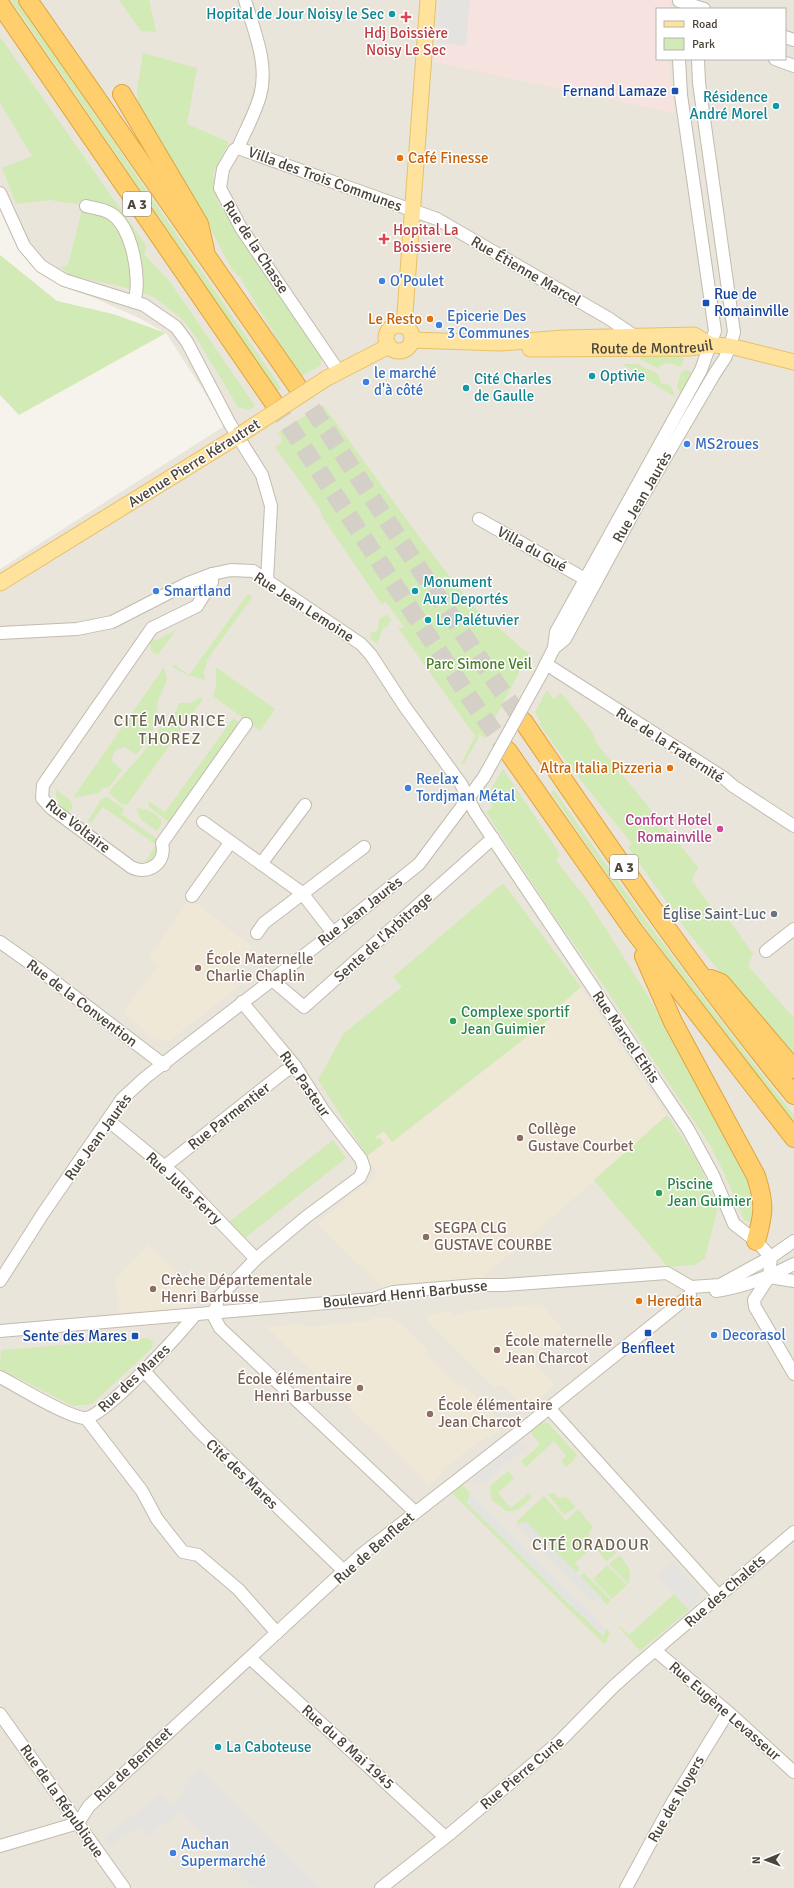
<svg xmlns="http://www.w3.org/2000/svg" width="794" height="1888" font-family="Signika,sans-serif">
<rect width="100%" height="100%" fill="#f6f3ec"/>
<!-- residential -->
<path fill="#eae5da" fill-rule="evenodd" d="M 0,0 L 794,0 L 794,1888 L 0,1888 L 0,569 L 223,427 L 221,418 L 166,333 L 137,317 L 92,297 L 61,286 L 37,270 L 0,204 ZM 657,9 L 785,9 L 785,59 L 657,59 Z"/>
<!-- education -->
<g fill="#efe8d6">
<path d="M 190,899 L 252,946 L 250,950 L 253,952 L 244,965 L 230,975 L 240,985 L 169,1041 L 160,1040 L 157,1038 L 152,1040 L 144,1030 L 123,1012 L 158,965 L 148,958 Z"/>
<path d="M 581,987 L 668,1117 L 477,1282 L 386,1290 L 317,1224 L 363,1185 L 366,1187 L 371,1182 L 370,1181 L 377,1173 L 370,1164 L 367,1156 L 384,1143 L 375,1137 L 384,1131 L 393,1142 L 562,1009 L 560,1005 Z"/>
<path d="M 148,1245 L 174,1269 L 172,1271 L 201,1299 L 183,1308 L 119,1313 L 116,1278 Z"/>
<path d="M 541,1304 L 562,1328 L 529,1358 L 555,1386 L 526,1408 L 500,1384 L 495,1387 L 489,1382 L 427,1321 L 430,1314 L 450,1312 L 453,1315 L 464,1314 L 465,1311 Z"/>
<path d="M 387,1317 L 399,1322 L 427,1349 L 426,1353 L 459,1386 L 463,1385 L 499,1419 L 502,1424 L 499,1430 L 489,1438 L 486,1436 L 440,1472 L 442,1475 L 429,1485 L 266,1327 L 303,1324 L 304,1327 L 370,1321 L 371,1318 Z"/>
</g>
<!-- medical -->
<path fill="#f6e3e0" d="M 440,0 L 671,0 L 671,9 L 657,9 L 657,59 L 669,59 L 674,113 L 434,62 Z"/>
<!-- green -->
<g fill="#d2eab5">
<path d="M 11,0 L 17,0 L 281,388 L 277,391 Z"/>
<path d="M 119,0 L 149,0 L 156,32 L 141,31 Z"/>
<path d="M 0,37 L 147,247 L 144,254 L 170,282 L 255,406 L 249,410 L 238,407 L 194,334 L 181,318 L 154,297 L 127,288 L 69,275 L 61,267 L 68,265 L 83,205 L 50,200 L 16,204 L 2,168 L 32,156 L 0,103 Z"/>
<path d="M 143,53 L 197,68 L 187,124 L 229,142 L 213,174 L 218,202 L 322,356 L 320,366 L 300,377 L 240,277 L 232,270 L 207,222 L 139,112 L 137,90 Z"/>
<path d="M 0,255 L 57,301 L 113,314 L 166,333 L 19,415 L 0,395 Z"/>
<path d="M 673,355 L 684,358 L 681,366 L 679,367 C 668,361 666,363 657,368 L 640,359 L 642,356 Z"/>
<path d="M 622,364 L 637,364 L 658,374 L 661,383 L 671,386 L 675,397 Z"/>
<path d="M 684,370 L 688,370 L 694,375 L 683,400 L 677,386 L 681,373 Z"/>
<path d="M 323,405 L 423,542 L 472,605 L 529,654 L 484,739 L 479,733 L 478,739 L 463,765 L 461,764 L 475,736 L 398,628 L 404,627 L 385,601 L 382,605 L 321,515 L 321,511 L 275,447 L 281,443 L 281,436 L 278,432 Z"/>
<path d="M 248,594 L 252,597 L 207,660 L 204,671 L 205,680 L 187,675 L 173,667 L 173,664 L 189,675 Z"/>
<path d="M 388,615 L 391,620 L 387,627 L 383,628 L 377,644 L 370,638 L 372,632 L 377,631 L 380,618 Z"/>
<path d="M 176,630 L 158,655 L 153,653 C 148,646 150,639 154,632 L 154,641 Z"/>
<path d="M 164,667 L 167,680 L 158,700 L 154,727 L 148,740 L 136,755 L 125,747 C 117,748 112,752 112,761 L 122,770 L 108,788 L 102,788 L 99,793 L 73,798 Z"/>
<path d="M 216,667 L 275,709 L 260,731 L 213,696 L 216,688 Z"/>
<path d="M 547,690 L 553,699 L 561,693 L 592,731 L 597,744 L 698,867 L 692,880 L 710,906 L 723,911 L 753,954 L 748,966 L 794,1018 L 794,1057 L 728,982 L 687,931 L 628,847 L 632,844 L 629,840 L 571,768 L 539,724 L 541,723 L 535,712 Z"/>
<path d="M 201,697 L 203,699 L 127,805 L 121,804 L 110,794 L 110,790 L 147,748 L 161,727 L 174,716 L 179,703 L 190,703 Z"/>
<path d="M 234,717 L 239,724 L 169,822 L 149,807 L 148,801 L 165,812 Z"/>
<path d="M 503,769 L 560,854 L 556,861 L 588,901 L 648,996 L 732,1146 L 750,1186 L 752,1219 L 749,1222 L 744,1220 L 724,1173 L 710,1145 L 608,992 L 554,916 L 486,812 L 493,807 L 486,797 Z"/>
<path d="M 56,790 L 69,799 L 73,807 L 68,814 C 62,808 54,798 56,790 Z"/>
<path d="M 554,790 C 630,901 710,1009 794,1115 L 794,1122 C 707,1016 627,905 551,792 Z"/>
<path d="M 107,797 L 124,809 L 121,814 L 156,838 L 159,852 L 150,865 L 145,862 L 156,845 L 151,841 L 103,807 L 91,823 L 88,821 L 102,798 Z"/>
<path d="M 136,808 C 145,808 159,813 162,823 L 157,831 L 141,820 Z"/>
<path d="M 503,883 L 581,987 L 560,1005 L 562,1009 L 392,1142 L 384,1131 L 376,1137 L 377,1139 L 379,1137 L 384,1143 L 367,1156 L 318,1080 L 344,1033 L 402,987 L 393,977 Z"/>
<path d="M 667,1115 L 697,1160 L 718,1207 L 705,1258 L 695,1265 L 668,1267 L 594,1180 Z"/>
<path d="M 333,1140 L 346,1158 L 245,1238 L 229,1222 Z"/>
<path d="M 148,1338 L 153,1341 L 152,1348 L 92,1404 L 73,1406 L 0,1369 L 1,1350 Z"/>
<path d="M 541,1422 L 548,1423 L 577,1455 L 574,1458 L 575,1459 L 566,1467 L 561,1461 L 566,1456 L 565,1454 L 554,1441 L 526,1467 L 521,1461 L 540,1445 L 529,1430 Z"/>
<path d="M 508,1471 L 514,1478 L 498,1493 L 511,1508 L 528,1494 L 532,1497 L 519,1509 L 513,1511 L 506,1511 L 492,1500 L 490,1486 Z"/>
<path d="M 462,1485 L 470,1493 L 467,1503 L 570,1605 L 574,1606 L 576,1611 L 580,1612 L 604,1635 L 606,1628 L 610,1632 L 605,1645 L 452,1493 Z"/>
<path d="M 556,1493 L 556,1497 L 563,1498 L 565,1496 L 576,1507 L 564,1515 L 548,1494 Z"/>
<path d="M 544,1496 L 566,1521 L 578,1509 L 593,1527 L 589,1533 L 590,1542 L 588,1543 L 592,1547 L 575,1563 L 580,1569 L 576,1573 L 526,1522 L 517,1524 L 517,1521 Z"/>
<path d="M 608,1543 L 616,1553 L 606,1562 L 595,1546 L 601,1546 Z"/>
<path d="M 619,1555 C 627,1564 634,1571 628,1584 L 609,1564 Z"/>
<path d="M 607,1565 L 627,1585 L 612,1599 L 593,1579 Z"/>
<path d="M 584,1573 L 611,1600 L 607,1605 L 580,1576 Z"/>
<path d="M 674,1594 L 689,1610 L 640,1651 L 619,1627 L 620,1626 L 629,1635 Z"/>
</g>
<!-- parking -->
<g fill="#e5e3e0">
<path d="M 440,0 L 470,0 L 466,46 L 436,43 Z"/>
<path d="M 518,1442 L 528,1447 L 481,1484 L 473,1480 L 475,1477 Z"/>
<path d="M 470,1493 L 606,1628 L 604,1636 L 597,1631 L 597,1629 L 593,1628 L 594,1626 L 590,1625 L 590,1622 L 586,1621 L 587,1619 L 580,1615 L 580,1612 L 574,1609 L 574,1606 L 570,1605 L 467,1503 Z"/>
<path d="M 526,1522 L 602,1598 L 591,1601 L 515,1525 Z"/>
<path d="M 673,1562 L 700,1592 L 700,1599 L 689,1610 L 658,1576 Z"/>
<path d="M 198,1768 L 321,1888 L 253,1888 L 201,1840 L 206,1835 L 180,1812 L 147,1836 L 140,1827 L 110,1846 L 104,1837 L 161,1794 L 173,1806 L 184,1793 L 181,1789 L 192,1780 L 190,1776 Z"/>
</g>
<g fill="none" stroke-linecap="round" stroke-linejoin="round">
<!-- highway-tunnel -->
<g stroke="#d4d0c8" stroke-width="18" stroke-dasharray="18 9" stroke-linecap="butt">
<path d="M 297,386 L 494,680 L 523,721"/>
<path d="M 274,403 L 469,697 L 507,750"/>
</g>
<!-- minor casing -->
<g stroke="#c2bbae" stroke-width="14">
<g id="minor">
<path d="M 245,0 C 254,31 269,64 260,96 C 255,114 245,131 238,148 L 234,150 L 223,169 L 220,188 L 241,228 L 339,372"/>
<path d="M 679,1 L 704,9"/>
<path d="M 785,37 L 794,40"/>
<path d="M 775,59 L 794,66"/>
<path d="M 238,148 L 437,219 L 608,318 L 636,337"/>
<path d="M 0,193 L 24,246 L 41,266 L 64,280 L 144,305 L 176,327 L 187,342 L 230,424 L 262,475 L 271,506 L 267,580"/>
<path d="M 86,206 C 93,208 103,209 110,213 C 132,225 142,280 134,302"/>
<path d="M 479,519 L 585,579"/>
<path d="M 212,574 L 212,582 L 197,606 L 152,628 L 43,785 L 42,798 L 51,808 L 131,867 C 148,876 167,863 162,843 L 246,724"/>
<path d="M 0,633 L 77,629 L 112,622 L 188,583 L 212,574 L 231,570 L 253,571 L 361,644 L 371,655 L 405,707 L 461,784 L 475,812 L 688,1129 L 713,1175 L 734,1224 L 756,1241 L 771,1257 L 769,1277 L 754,1300 L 755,1307 L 794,1374"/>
<path d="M 554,648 L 565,639 L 637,506 L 715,373 L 725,358 L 730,346 L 734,332 L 733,325 L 699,83 L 698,59"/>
<path d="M 546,664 L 724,778 L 733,786 L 794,826"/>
<path d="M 541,674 L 554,648 L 556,632 L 701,370 L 715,331 L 681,95 L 679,59"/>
<path d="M 203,822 L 302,893 L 333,933"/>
<path d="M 261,864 L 305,805"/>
<path d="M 192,896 L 230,843"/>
<path d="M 257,933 L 264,923 L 364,847"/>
<path d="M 0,942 L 41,971 L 164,1065"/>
<path d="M 766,951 L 794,929"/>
<path d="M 271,979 L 304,1007 L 493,838"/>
<path d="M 109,1121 L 177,1177 L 256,1259"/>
<path d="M 164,1167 L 284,1072 L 295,1066"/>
<path d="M 769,1277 L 794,1281"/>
<path d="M 0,1281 L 44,1212 L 122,1099 L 146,1077 L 333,933 L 419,864 L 484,777"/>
<path d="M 716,1291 C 745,1287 769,1277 794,1264"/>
<path d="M 212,1313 L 216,1308 L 218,1298 L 256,1259 L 306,1217 L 360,1177 L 364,1168 L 361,1159 L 323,1110 L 295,1066 L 242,1002"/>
<path d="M 212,1313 L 220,1328 L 415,1512"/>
<path d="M 0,1331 L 373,1299 L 393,1292 L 477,1285 L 504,1285 L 667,1273 L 691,1287 L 720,1285 L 771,1257 L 794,1241"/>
<path d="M 144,1371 L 200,1432 L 345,1572"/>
<path d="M 0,1377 C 17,1386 69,1418 85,1418 C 103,1419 181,1332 195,1315"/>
<path d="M 549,1408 L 718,1595"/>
<path d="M 86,1418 L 142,1491 L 157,1519 L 183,1552 L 198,1555 L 238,1589 L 277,1633"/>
<path d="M 656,1651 L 728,1712 L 794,1772"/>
<path d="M 250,1658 L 445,1837"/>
<path d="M 0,1714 L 124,1888"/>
<path d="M 78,1823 L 89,1806 L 361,1555 L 523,1429 L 690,1295"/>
<path d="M 0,1846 L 78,1823"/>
<path d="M 381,1888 L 452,1832 L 560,1741 L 613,1687 L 641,1662 L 794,1532"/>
<path d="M 626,1888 L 672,1803 L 728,1712"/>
</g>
</g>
<!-- major casing -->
<g stroke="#e6c16a" stroke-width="17">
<g id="major">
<circle cx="399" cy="338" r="13"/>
<path d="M 404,326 L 428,0"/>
<path d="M 412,340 L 500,343 L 564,338 L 694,335 L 711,345"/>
<path id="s1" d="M 530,349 L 689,348 L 711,345 L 730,346 L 794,362"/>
<path d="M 327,378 L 389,346"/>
<path d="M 0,583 L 238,436"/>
</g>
</g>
<!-- highway casing -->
<g stroke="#e0a43c" stroke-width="20">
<g id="highway">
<path d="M 28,0 L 297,386"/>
<path d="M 0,4 L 274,403"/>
<path d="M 122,94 L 199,224 L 205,250"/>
<path d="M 523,721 C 610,848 696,976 794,1095"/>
<path d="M 507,750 L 634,931 L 794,1138"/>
<path d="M 644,956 L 673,1022 L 756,1176 C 765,1204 764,1213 756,1241"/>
<path d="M 711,979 L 721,983 L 794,1069"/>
</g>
</g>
<!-- minor -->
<use href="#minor" stroke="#fff" stroke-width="12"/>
<!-- major -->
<use href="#major" stroke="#ffe39c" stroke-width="15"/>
<!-- highway -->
<use href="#highway" stroke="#ffcf6e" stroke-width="18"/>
<!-- minor-bridge casing -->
<g stroke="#c2bbae" stroke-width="14" stroke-linecap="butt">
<path id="minor-bridge" d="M 484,777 L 541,674"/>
</g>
<!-- major-bridge casing -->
<g stroke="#e6c16a" stroke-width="17" stroke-linecap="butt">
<path id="major-bridge" d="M 238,436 L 327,378"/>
</g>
<!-- minor-bridge -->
<use href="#minor-bridge" stroke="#fff" stroke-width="12"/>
<!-- major-bridge -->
<use href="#major-bridge" stroke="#ffe39c" stroke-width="15"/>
</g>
<!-- markers -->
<g fill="#0f9aa8" stroke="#fff" stroke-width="1.5">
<circle cx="392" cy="14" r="4"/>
<circle cx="776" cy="106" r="4"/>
<circle cx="592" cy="376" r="4"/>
<circle cx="466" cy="388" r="4"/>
<circle cx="415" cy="591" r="4"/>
<circle cx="428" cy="620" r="4"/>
<circle cx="218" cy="1747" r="4"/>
</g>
<g fill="#e0444e" stroke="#fff" stroke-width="1.5">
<path d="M404 11h4v4h4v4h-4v4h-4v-4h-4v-4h4z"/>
<path d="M382 233h4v4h4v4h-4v4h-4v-4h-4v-4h4z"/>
</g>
<g fill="#1a4fb4" stroke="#fff" stroke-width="1.5">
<rect x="671" y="87" width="8" height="8" rx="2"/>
<rect x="702" y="299" width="8" height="8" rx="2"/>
<rect x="644" y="1329" width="8" height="8" rx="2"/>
<rect x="131" y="1332" width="8" height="8" rx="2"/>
</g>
<g fill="#e8710a" stroke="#fff" stroke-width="1.5">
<circle cx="400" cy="158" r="4"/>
<circle cx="430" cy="319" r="4"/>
<circle cx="670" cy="768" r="4"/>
<circle cx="639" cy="1301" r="4"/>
</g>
<g fill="#3f7fe0" stroke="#fff" stroke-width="1.5">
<circle cx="382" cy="281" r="4"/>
<circle cx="439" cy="325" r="4"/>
<circle cx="366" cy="382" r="4"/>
<circle cx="687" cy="444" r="4"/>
<circle cx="156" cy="591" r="4"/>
<circle cx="408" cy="788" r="4"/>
<circle cx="714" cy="1335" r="4"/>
<circle cx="173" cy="1853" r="4"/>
</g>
<circle fill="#d1479c" stroke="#fff" stroke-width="1.5" cx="720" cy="829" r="4"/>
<circle fill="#6b7280" stroke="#fff" stroke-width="1.5" cx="774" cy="914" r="4"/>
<g fill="#8d6e63" stroke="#fff" stroke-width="1.5">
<circle cx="198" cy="968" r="4"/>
<circle cx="520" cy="1138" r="4"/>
<circle cx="426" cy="1237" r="4"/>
<circle cx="153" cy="1289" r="4"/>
<circle cx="497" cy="1350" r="4"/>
<circle cx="360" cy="1388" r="4"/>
<circle cx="430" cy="1414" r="4"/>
</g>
<g fill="#2e9e5b" stroke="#fff" stroke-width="1.5">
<circle cx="453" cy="1021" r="4"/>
<circle cx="659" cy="1193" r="4"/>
</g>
<g text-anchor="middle" stroke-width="3" stroke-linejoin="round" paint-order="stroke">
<!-- shield labels -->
<g fill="#fff" stroke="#817c74" stroke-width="1">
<rect x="123" y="192" width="28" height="24" rx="3"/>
<rect x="610" y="855" width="28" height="24" rx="3"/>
</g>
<g font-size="14" font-weight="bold" fill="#4b4439">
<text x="137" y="209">A 3</text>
<text x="624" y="872">A 3</text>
</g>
<!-- culture labels -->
<g font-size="15" fill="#0d838f" stroke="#fff" text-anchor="start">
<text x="384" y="19" text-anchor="end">Hopital de Jour Noisy le Sec</text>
<text x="768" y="102" text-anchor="end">Résidence<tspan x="768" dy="17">André Morel</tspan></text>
<text x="600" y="381">Optivie</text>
<text x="474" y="384">Cité Charles<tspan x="474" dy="17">de Gaulle</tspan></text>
<text x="423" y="587">Monument<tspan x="423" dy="17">Aux Deportés</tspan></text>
<text x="436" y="625">Le Palétuvier</text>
<text x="226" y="1752">La Caboteuse</text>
</g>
<!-- health labels -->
<g font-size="15" fill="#be3a42" stroke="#fff">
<text x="406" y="38">Hdj Boissière<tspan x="406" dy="17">Noisy Le Sec</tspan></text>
<text x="393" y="235" text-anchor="start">Hopital La<tspan x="393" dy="17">Boissiere</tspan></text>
</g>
<!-- transit labels -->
<g font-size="15" fill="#164399" stroke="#fff" text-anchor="end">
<text x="667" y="96">Fernand Lamaze</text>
<text x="714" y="299" text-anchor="start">Rue de<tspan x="714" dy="17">Romainville</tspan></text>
<text x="127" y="1341">Sente des Mares</text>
<text x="648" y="1353" text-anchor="middle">Benfleet</text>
</g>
<!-- food labels -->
<g font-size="15" fill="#c56008" stroke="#fff" text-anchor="start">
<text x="408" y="163">Café Finesse</text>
<text x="422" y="324" text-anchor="end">Le Resto</text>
<text x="662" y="773" text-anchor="end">Altra Italia Pizzeria</text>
<text x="647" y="1306">Heredita</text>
</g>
<!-- street labels -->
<g font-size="15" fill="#4b4439" stroke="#fff">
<text transform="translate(325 179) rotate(20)" y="5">Villa des Trois Communes</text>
<text transform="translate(256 247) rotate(57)" y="5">Rue de la Chasse</text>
<text transform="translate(526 271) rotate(30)" y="5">Rue Étienne Marcel</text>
<text dy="5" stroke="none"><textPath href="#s1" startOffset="122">Route de Montreuil</textPath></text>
<text transform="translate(194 463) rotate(-32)" y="5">Avenue Pierre Kérautret</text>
<text transform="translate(642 497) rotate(-60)" y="5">Rue Jean Jaurès</text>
<text transform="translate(532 549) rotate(29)" y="5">Villa du Gué</text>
<text transform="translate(304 607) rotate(33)" y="5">Rue Jean Lemoine</text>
<text transform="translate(670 745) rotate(33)" y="5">Rue de la Fraternité</text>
<text transform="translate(78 826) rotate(38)" y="5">Rue Voltaire</text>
<text transform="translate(360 911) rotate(-38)" y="5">Rue Jean Jaurès</text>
<text transform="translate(383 937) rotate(-42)" y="5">Sente de l'Arbitrage</text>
<text transform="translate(82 1003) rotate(37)" y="5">Rue de la Convention</text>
<text transform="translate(626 1037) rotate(56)" y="5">Rue Marcel Ethis</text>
<text transform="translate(305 1084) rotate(55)" y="5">Rue Pasteur</text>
<text transform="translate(229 1116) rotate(-38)" y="5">Rue Parmentier</text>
<text transform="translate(98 1137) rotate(-54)" y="5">Rue Jean Jaurès</text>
<text transform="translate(184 1188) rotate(43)" y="5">Rue Jules Ferry</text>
<text transform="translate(405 1294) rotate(-6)" y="5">Boulevard Henri Barbusse</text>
<text transform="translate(134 1378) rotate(-43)" y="5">Rue des Mares</text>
<text transform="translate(242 1474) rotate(44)" y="5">Cité des Mares</text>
<text transform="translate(374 1548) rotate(-41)" y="5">Rue de Benfleet</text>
<text transform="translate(725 1591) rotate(-41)" y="5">Rue des Chalets</text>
<text transform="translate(725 1711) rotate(41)" y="5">Rue Eugène Levasseur</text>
<text transform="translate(348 1747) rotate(42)" y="5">Rue du 8 Mai 1945</text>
<text transform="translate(133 1764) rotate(-43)" y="5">Rue de Benfleet</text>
<text transform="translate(522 1773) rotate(-40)" y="5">Rue Pierre Curie</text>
<text transform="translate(676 1799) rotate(-60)" y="5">Rue des Noyers</text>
<text transform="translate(62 1801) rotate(55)" y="5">Rue de la République</text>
</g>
<!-- shop labels -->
<g font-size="15" fill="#366cbe" stroke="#fff" text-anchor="start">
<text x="390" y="286">O'Poulet</text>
<text x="447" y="321">Epicerie Des<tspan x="447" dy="17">3 Communes</tspan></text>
<text x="374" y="378">le marché<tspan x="374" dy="17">d'à côté</tspan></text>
<text x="695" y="449">MS2roues</text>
<text x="164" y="596">Smartland</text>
<text x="416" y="784">Reelax<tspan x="416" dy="17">Tordjman Métal</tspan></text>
<text x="722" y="1340">Decorasol</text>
<text x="181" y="1849">Auchan<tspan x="181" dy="17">Supermarché</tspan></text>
</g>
<!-- park labels -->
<g font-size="15" fill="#4a7f2a" stroke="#fff">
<text x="479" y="669">Parc Simone Veil</text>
</g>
<!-- hotel labels -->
<g font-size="15" fill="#b23c85" stroke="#fff" text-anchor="end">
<text x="712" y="825">Confort Hotel<tspan x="712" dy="17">Romainville</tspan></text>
</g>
<!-- worship labels -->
<g font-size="15" fill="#5b616d" stroke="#fff" text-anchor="end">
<text x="766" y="919">Église Saint-Luc</text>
</g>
<!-- education labels -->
<g font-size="15" fill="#785e54" stroke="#fff" text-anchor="start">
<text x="206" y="964">École Maternelle<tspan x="206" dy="17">Charlie Chaplin</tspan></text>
<text x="528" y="1134">Collège<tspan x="528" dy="17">Gustave Courbet</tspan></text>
<text x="434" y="1233">SEGPA CLG<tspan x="434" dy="17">GUSTAVE COURBE</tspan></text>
<text x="161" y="1285">Crèche Départementale<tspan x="161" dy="17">Henri Barbusse</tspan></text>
<text x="505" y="1346">École maternelle<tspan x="505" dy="17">Jean Charcot</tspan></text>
<text x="352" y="1384" text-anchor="end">École élémentaire<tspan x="352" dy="17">Henri Barbusse</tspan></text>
<text x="438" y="1410">École élémentaire<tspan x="438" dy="17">Jean Charcot</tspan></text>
</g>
<!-- leisure labels -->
<g font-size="15" fill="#27864d" stroke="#fff" text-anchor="start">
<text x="461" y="1017">Complexe sportif<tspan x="461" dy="17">Jean Guimier</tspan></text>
<text x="667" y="1189">Piscine<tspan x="667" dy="17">Jean Guimier</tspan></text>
</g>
<!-- neighbourhood labels -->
<g font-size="16" letter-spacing="1" fill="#6e6250" stroke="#fff">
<text x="170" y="726">CITÉ MAURICE<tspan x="170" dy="18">THOREZ</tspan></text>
<text x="591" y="1550">CITÉ ORADOUR</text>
</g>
</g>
<!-- legend -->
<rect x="656" y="8" width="130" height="52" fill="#ffffff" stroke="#b7b4b0"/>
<rect x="664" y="21" width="20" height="6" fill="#ffe39c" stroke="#b7b4b0"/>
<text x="692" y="28" font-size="12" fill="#4b4439">Road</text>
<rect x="664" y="38" width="20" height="12" fill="#d2eab5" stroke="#b7b4b0"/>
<text x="692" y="48" font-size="12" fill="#4b4439">Park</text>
<!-- north arrow -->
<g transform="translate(766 1860) rotate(269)" stroke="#ffffff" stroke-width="3" paint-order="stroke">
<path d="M0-3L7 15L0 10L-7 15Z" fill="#4b4439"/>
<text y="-6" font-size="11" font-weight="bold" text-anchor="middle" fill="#4b4439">N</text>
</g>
</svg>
